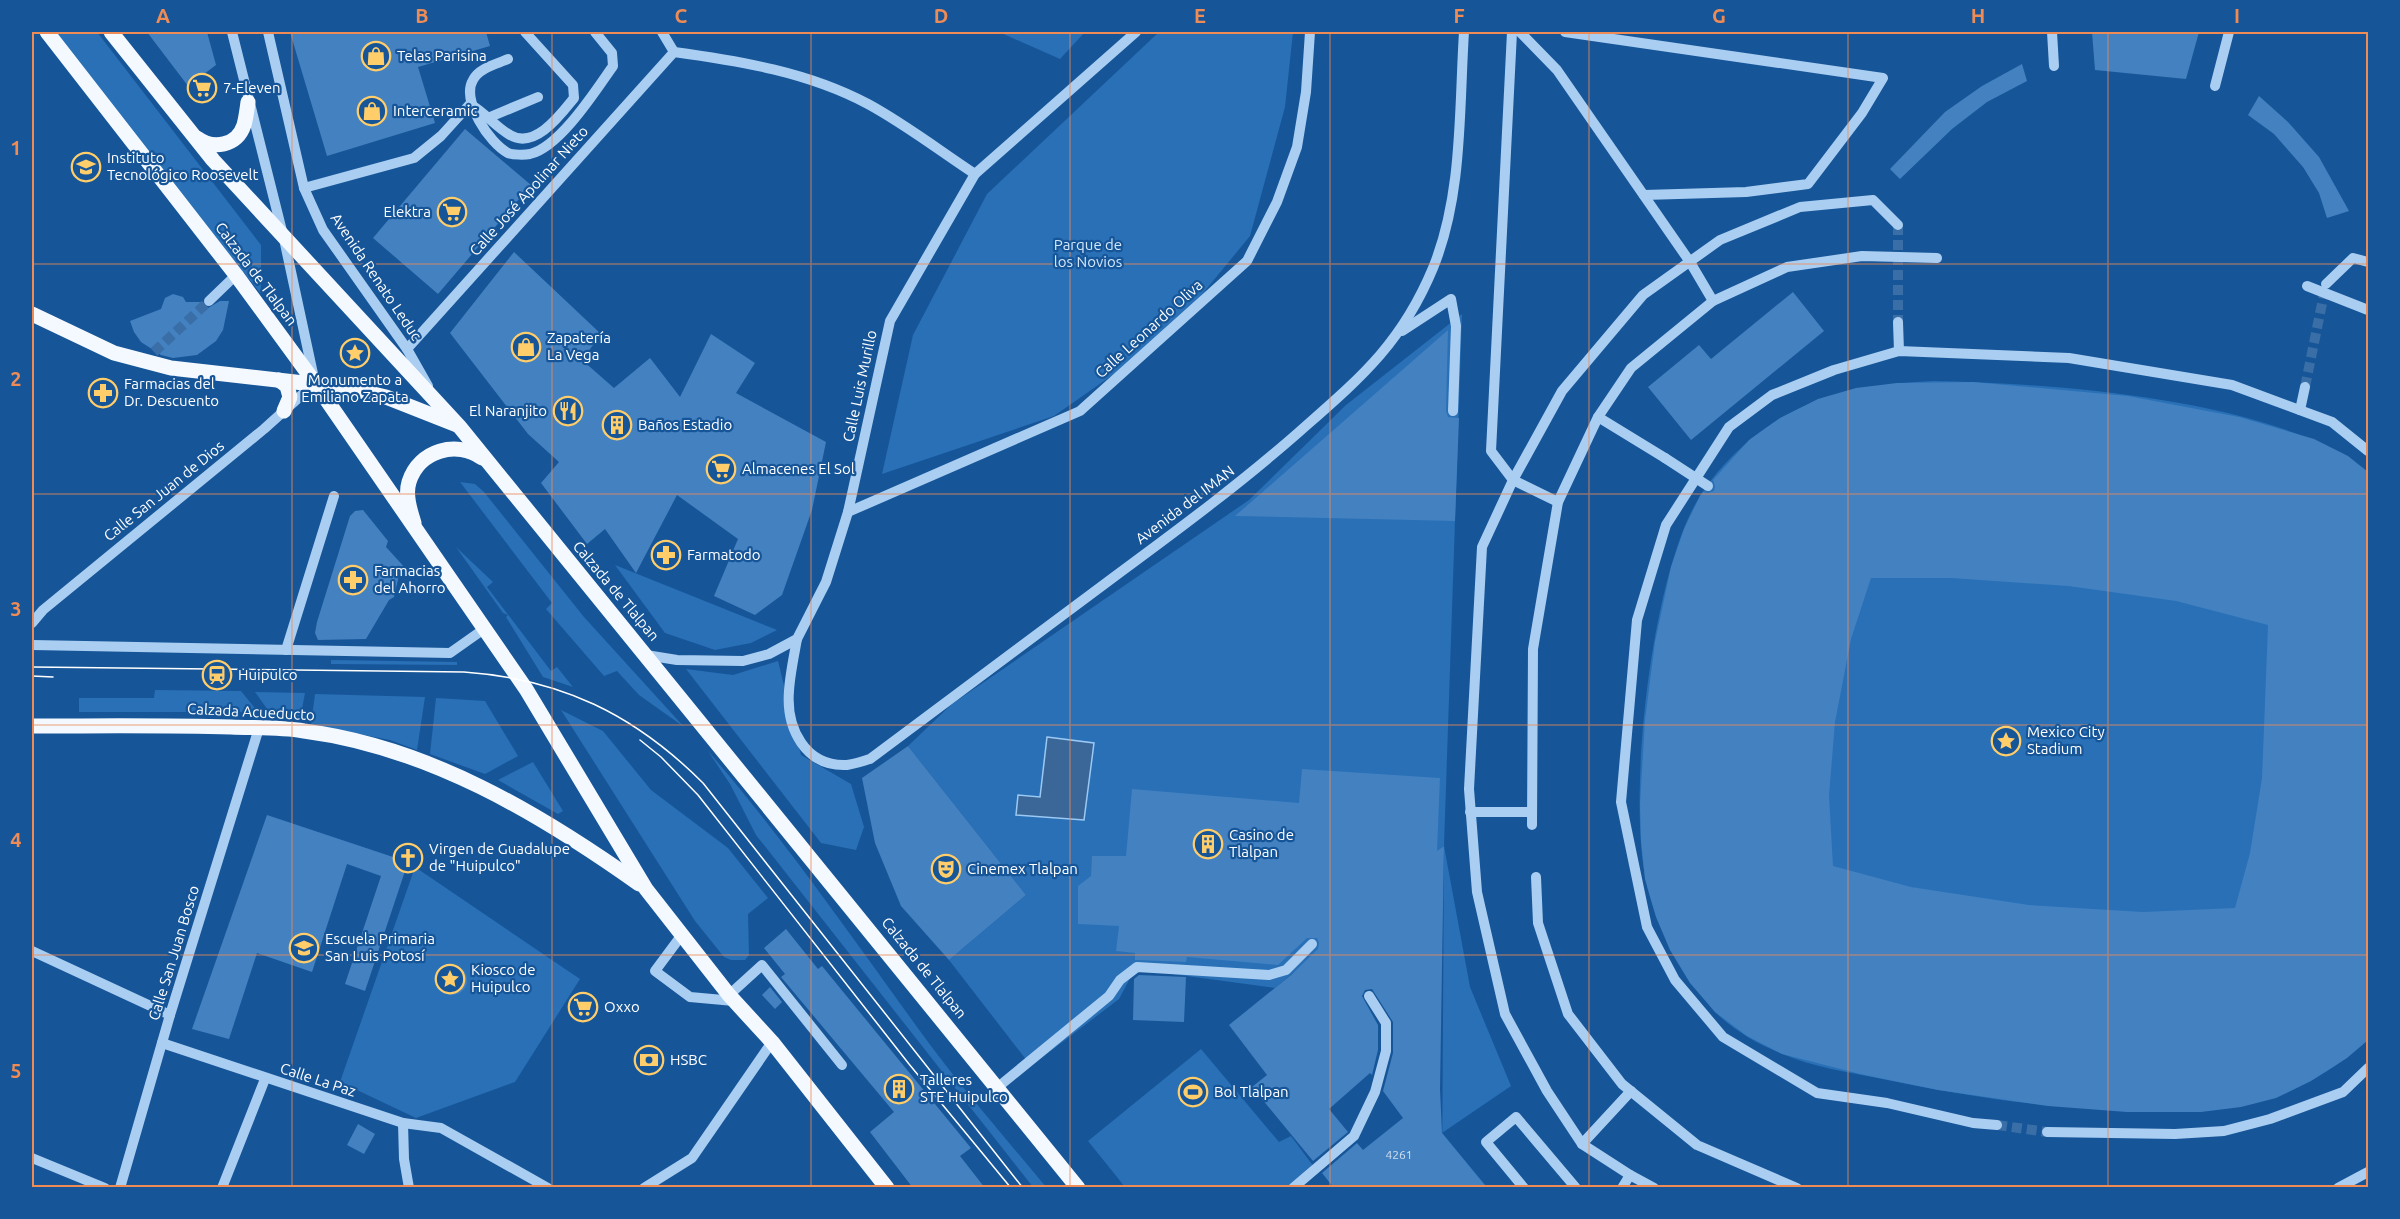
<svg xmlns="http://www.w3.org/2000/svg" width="2400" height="1219" font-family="Ubuntu,sans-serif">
<rect width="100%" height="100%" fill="#165598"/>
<!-- green -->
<g fill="#2970b6">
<path d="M 51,32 L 97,32 L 261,245 L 261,294 Z"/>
<path d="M 999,32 L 1085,32 L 1060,59 Z"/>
<path d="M 1159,32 L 1293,32 L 1285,107 L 1250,236 L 1167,337 L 1054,416 L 882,474 L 913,335 L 987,194 Z"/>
<path d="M 1462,314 L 1444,846 L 1470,987 L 1511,1086 L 1442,1133 L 1487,1187 L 1442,1187 L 1444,846 L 1275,988 L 1135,969 L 1119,999 L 1031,1066 L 949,960 L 1026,895 L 908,746 L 952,704 L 1249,500 L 1346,405 Z"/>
<path d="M 1934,381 C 2051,383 2277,399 2368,472 L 2368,1040 C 2273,1124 2195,1111 2077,1107 C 2012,1104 1947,1092 1882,1079 C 1849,1072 1811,1067 1780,1053 C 1757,1044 1734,1030 1716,1013 C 1709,1006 1704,996 1698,988 C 1673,953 1655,924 1646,881 C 1627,793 1652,571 1700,496 C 1713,475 1732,455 1751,439 C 1804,395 1867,384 1934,381 Z"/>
<path d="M 460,482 L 475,484 L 484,492 L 584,617 L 684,727 L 639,695 L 617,671 L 604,676 L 546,609 L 552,603 Z"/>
<path d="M 456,547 L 493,582 L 487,587 L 551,671 L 557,667 L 573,687 L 543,677 L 506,617 L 508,615 L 503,613 Z"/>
<path d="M 615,565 L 777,630 L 751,643 L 715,650 L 665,633 Z"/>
<path d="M 331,660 L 457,662 L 457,665 L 331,664 Z"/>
<path d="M 778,661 L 801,755 L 851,784 L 864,827 L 856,850 L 821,843 L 686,669 L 733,675 Z"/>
<path d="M 155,690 L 241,691 L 258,712 L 79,712 L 79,698 L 154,698 Z"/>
<path d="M 255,692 L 305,693 L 300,720 L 270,713 Z"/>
<path d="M 315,694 L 425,697 L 417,750 L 390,740 L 311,725 Z"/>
<path d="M 436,698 L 485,701 L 518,756 L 485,774 L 430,754 Z"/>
<path d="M 561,710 L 603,731 L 651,790 L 728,848 L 768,898 L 748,914 L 749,955 L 745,960 L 731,960 L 724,957 L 695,921 Z"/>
<path d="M 708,751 C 785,840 851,936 920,1031 C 959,1085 1004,1136 1046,1187 L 1033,1187 L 756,835 L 730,784 Z"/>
<path d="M 533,762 L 563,811 L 558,814 L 498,780 Z"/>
<path d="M 415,867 L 580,979 L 515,1082 L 416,1118 L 340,1082 Z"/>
<path d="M 1201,1049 L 1279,1142 L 1291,1136 L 1314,1167 L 1290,1187 L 1125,1187 L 1088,1141 Z"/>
</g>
<!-- water -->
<path fill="#3a6797" stroke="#9cc9f4" stroke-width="1.5" d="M 1047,737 L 1094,743 L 1084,820 L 1016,815 L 1018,795 L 1040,797 Z"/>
<!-- building -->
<g fill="#4381c1" fill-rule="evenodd">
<path d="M 147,32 L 207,32 L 216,65 L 188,86 Z"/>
<path d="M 290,32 L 486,32 L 490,46 L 418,67 L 435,123 L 327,156 Z"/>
<path d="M 2092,32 L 2199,32 L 2186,79 L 2095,70 Z"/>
<path d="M 2022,64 L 2027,81 L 1987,102 L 1952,129 L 1900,179 L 1890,169 L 1945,112 L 1982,86 Z"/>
<path d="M 2259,96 L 2288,122 L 2319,157 L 2349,211 L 2327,218 L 2319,193 L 2303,167 L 2274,134 L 2248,115 Z"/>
<path d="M 465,129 L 531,185 L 438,294 L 373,238 Z"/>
<path d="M 514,252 L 601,334 L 582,360 L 614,388 L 650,358 L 680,397 L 711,334 L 755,363 L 736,393 L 826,442 L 812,510 L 782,595 L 755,615 L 714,596 L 738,539 L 677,495 L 636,573 L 605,529 L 587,544 L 541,483 L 559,462 L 528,434 L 450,333 Z"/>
<path d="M 1793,292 L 1824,331 L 1691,440 L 1648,387 L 1699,345 L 1711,359 Z"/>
<path d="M 173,294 L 183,297 L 186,302 L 202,302 L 208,308 L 220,301 L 229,301 L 223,330 L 216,341 L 197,355 L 173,358 L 161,355 L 141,342 L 134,332 L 130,321 L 161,309 L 165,298 Z"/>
<path d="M 1448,330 L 1446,411 L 1448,417 L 1459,418 L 1455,521 L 1235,516 Z"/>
<path d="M 1973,382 L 2128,396 L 2239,417 L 2314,439 L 2348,456 L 2368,472 L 2368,1040 L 2347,1058 L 2311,1081 L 2276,1098 L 2241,1107 L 2201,1112 L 2127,1112 L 2048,1106 L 1938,1090 L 1860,1074 L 1782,1054 L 1747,1036 L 1715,1012 L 1690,983 L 1670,950 L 1656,917 L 1645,879 L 1641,841 L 1640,804 L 1645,720 L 1655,642 L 1671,567 L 1684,529 L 1700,496 L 1703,492 L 1708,493 L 1714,491 L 1715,486 L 1713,480 L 1749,440 L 1780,418 L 1818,399 L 1856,388 L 1897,383 ZM 1871,578 L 1951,578 L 2068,586 L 2176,601 L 2268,625 L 2262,778 L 2250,853 L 2235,908 L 2143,912 L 2029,905 L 1911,887 L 1833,866 L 1829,796 L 1835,722 L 1851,639 Z"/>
<path d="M 363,510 L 388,541 L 386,547 L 407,570 L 399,575 L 394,597 L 389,600 L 366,639 L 318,640 L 315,633 L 317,622 L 350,516 L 355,511 Z"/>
<path d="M 908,746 L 1026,895 L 949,960 L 901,906 L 875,843 L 862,778 Z"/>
<path d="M 1302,769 L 1440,778 L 1437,851 L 1444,846 L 1440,1089 L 1442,1133 L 1487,1188 L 1334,1188 L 1322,1173 L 1357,1143 L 1363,1150 L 1403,1118 L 1383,1091 L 1393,1053 L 1393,1022 L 1372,989 L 1365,990 L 1362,996 L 1378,1025 L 1378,1050 L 1372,1075 L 1370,1073 L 1329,1109 L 1348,1132 L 1313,1161 L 1252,1087 L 1267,1075 L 1229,1025 L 1291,975 L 1318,949 L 1319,943 L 1317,938 L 1307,938 L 1278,965 L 1187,957 L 1186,962 L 1135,960 L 1135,953 L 1116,951 L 1119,926 L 1078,924 L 1078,886 L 1091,876 L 1092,856 L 1126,856 L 1132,789 L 1299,803 Z"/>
<path d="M 267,815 L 408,862 L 365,991 L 345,984 L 381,876 L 347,864 L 312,972 L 257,953 L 229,1039 L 192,1029 Z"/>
<path d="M 786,929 L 818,969 L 822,966 L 971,1148 L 960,1156 L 985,1188 L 913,1188 L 870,1132 L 894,1112 L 781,977 L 785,974 L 764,948 Z"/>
<circle cx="452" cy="980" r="15"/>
<path d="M 1139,975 L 1186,977 L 1184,1022 L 1133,1020 L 1134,979 Z"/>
<path d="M 770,987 L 782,1002 L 775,1009 L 762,995 Z"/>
<path d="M 358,1124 L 375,1134 L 364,1154 L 347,1145 Z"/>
</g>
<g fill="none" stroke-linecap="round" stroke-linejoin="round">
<!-- minor-tunnel -->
<g stroke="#396ea7" stroke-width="10" stroke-dasharray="10 5" stroke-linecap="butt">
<path d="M 1898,225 L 1898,322"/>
<path d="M 154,352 L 209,301"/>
<path d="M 2305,387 L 2326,284"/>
<path d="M 1997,1125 L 2047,1132"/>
</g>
<!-- minor -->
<g stroke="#a9cef2" stroke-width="10">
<path d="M 268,32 L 304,188 L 323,230 L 407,349 L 428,386"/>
<path d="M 662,32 L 674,52"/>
<path d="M 1512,32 L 1491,451 L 1513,480 L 1558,502"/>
<path d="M 1520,32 L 1557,70 L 1690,262 L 1713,301"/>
<path d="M 1565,32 L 1883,78 L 1862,113 L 1808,184 L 1746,192 L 1644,195"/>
<path d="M 2052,32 L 2054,66"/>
<path d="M 508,59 C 497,64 479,68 473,80 C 461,100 489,143 508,153 C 512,155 525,155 530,154 C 560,147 596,90 613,66 L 612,53 L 595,32"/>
<path d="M 2215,86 L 2229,32"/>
<path d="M 473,106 C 486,114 497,128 510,135 C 535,150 561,114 574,98 L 573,85 L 525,32"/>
<path d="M 490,117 L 538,97"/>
<path d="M 304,188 L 414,158 L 441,136 L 470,104"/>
<path d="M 2326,284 L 2353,258 L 2368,262"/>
<path d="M 2307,286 L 2368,310"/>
<path d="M 209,301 L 236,275"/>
<path d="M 1898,322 L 1899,351"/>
<path d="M 1402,331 L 1451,299 L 1456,326 L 1453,411"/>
<path d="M 407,349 L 674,52 C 740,61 808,72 868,104 C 905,124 940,151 975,174"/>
<path d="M 2300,410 L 2305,387"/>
<path d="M 1598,417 L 1665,458"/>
<path d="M 848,512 L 1080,411 L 1247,261 L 1277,202 L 1297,147 L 1306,92 L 1310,32"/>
<path d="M 32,623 L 43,610 L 264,429 L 315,383 L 284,239 L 232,32"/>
<path d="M 797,639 C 794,656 790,674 789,691 C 786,728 805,767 847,765 C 854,764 863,761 870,759 C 954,696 1038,633 1122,571 C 1183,526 1242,482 1299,432 C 1359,379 1401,345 1433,268 C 1463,195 1459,109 1464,32"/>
<path d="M 32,645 L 450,653 L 484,629"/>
<path d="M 286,650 L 334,496"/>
<path d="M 646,655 L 677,660 L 743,661 L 769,654 L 797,639 L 826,582 L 848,512 L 890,321 L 975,174 L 1136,32"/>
<path d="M 1470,812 L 1531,812"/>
<path d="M 1532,825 L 1533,649 L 1558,502 L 1598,417 L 1631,368 L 1713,301 L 1787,267 L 1862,256 L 1937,258"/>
<path d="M 1536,877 L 1538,923 L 1568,1014 L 1622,1084 L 1697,1145 L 1797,1188"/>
<path d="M 681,936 L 655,971 L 690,997 L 734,1001"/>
<path d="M 32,951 L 170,1015"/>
<path d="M 729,995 L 762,965 L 842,1065"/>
<path d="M 162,1043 L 403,1123 L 441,1128 L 548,1188"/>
<path d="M 998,1087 L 1109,996 L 1120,980 L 1137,967 L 1269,975 L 1286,970 L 1312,944"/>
<path d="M 403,1123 L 404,1159 L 409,1188"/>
<path d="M 1997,1125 L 1973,1123 L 1887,1103 L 1817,1093 L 1723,1037 L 1675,980 L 1647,927 L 1621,802 L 1637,620 L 1666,525 L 1729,427 L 1772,395 L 1834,370 L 1899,351 L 2069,358 L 2232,385 L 2332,422 L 2368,451"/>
<path d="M 2047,1132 L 2175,1134 L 2224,1131 L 2270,1119 L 2343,1092 L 2368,1068"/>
<path d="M 1582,1144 L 1631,1091"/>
<path d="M 32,1158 L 105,1188"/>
<path d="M 120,1188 L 170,1015 L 259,728"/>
<path d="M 222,1188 L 265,1079"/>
<path d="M 644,1188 L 692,1158 L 772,1042"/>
<path d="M 1293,1188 L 1354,1136 L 1375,1092 L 1386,1051 L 1386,1023 L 1369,996"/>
<path d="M 1524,1188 L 1486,1142 L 1516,1117 L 1576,1188"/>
<path d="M 1622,1188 L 1630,1175"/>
<path d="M 1654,1188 L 1630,1175 L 1582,1144 L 1547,1091 L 1505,1014 L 1477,892 L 1469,789 L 1482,547 L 1513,480 L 1562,391 L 1643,295 L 1720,240 L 1800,207 L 1873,200 L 1898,225"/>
<path d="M 2338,1188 L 2368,1172"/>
</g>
<!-- major -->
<g stroke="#f4f9ff" stroke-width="15">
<path d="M 47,32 L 236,275 L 315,383 L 526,689 L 646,889 L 729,995 L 772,1042 L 887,1188"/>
<path d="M 111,32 L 213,160 L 459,426 L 1078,1188"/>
<path d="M 197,138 C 213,150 237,146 244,125 C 246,118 247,110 248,102"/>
<path d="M 32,314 L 114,353 L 171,368 L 348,388 L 386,397 L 457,425"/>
<path d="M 279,380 L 287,386 L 290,397 L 284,411"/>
<path d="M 414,523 C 410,510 405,495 409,482 C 419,450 457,440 482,458"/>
<path d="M 32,726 C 98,726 165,725 231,727 C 255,728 280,727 304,731 C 428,747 539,813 639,884"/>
</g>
<!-- tram -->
<g stroke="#fff" stroke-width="1.5">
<path d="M 32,667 L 464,672 C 561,679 634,714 703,783 L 1023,1188"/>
<path d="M 32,676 L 53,677"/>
<path d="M 640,740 L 661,757 L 698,795 L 909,1064 L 1011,1188"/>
</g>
<!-- minor-bridge -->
<path stroke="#a9cef2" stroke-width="10" d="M 1665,458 L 1708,486"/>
</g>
<!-- grid -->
<path fill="none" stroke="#ef8b55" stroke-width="1.5" stroke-opacity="0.55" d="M 292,32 L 292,1188M 552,32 L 552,1188M 811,32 L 811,1188M 1070,32 L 1070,1188M 1330,32 L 1330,1188M 1589,32 L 1589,1188M 1848,32 L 1848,1188M 2108,32 L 2108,1188M 32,264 L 2368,264M 32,494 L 2368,494M 32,725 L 2368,725M 32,955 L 2368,955"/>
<!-- icons -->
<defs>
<g id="shop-ring" transform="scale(1.5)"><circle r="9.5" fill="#165598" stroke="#ffcd6a" stroke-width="1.5"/><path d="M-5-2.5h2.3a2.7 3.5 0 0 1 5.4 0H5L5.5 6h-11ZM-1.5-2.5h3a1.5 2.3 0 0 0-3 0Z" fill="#ffcd6a"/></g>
<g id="supermarket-ring" transform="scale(1.5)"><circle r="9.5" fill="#165598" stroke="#ffcd6a" stroke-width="1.5"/><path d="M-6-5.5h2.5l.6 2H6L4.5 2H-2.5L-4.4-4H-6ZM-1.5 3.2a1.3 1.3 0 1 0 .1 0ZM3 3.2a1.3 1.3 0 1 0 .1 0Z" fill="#ffcd6a"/></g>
<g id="school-ring" transform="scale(1.5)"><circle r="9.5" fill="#165598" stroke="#ffcd6a" stroke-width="1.5"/><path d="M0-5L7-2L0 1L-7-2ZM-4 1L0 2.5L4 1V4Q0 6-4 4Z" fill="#ffcd6a"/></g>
<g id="sight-ring" transform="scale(1.5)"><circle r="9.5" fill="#165598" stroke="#ffcd6a" stroke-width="1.5"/><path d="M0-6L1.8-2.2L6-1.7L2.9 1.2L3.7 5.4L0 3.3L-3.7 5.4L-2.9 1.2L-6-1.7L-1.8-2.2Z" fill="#ffcd6a"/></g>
<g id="pharmacy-ring" transform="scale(1.5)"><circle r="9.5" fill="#165598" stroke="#ffcd6a" stroke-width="1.5"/><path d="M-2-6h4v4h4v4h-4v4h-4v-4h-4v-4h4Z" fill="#ffcd6a"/></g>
<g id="restaurant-ring" transform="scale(1.5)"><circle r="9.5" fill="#165598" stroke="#ffcd6a" stroke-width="1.5"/><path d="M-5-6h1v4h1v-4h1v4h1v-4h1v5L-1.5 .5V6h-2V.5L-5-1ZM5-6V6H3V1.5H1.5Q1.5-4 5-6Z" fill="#ffcd6a"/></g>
<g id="building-ring" transform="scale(1.5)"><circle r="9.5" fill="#165598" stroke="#ffcd6a" stroke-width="1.5"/><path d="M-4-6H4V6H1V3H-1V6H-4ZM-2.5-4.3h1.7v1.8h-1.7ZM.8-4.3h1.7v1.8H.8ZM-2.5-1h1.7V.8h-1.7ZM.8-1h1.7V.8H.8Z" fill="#ffcd6a"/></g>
<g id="station-ring" transform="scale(1.5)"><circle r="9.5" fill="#165598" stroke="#ffcd6a" stroke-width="1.5"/><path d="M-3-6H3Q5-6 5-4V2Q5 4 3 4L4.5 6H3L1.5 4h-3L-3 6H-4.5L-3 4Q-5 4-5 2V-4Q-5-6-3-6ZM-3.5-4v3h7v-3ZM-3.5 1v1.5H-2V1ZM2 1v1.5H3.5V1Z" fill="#ffcd6a"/></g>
<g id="church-ring" transform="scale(1.5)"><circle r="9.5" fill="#165598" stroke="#ffcd6a" stroke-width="1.5"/><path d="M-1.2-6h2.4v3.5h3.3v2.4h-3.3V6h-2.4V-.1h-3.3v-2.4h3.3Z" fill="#ffcd6a"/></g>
<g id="theatre-ring" transform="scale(1.5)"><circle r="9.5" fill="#165598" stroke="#ffcd6a" stroke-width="1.5"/><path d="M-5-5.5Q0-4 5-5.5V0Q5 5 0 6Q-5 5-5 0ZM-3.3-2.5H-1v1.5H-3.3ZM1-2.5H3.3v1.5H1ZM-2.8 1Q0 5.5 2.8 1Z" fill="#ffcd6a"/></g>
<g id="bank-ring" transform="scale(1.5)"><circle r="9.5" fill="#165598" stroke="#ffcd6a" stroke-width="1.5"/><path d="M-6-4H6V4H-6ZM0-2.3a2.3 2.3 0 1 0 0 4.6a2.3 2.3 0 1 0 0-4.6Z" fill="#ffcd6a"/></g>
<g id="stadium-ring" transform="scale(1.5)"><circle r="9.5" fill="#165598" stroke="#ffcd6a" stroke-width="1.5"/><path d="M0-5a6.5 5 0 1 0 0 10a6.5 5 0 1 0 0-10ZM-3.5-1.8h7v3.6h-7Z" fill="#ffcd6a"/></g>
</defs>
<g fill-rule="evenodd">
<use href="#shop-ring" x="376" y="56"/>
<use href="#supermarket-ring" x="202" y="88"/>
<use href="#shop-ring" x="372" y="111"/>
<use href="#school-ring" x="86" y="167"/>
<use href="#supermarket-ring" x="452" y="212"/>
<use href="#shop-ring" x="526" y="347"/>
<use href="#sight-ring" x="355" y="353"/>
<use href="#pharmacy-ring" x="103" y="393"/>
<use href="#restaurant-ring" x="568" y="411"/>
<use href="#building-ring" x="617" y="425"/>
<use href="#supermarket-ring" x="721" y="469"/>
<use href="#pharmacy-ring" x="666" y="555"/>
<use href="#pharmacy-ring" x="353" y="580"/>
<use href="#station-ring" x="217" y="675"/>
<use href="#sight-ring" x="2006" y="741"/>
<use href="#building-ring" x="1208" y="844"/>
<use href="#church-ring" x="408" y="858"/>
<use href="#theatre-ring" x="946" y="869"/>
<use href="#school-ring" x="304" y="948"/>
<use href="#sight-ring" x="450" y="979"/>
<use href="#supermarket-ring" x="583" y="1007"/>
<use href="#bank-ring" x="649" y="1060"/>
<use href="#building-ring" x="899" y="1089"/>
<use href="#stadium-ring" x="1193" y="1092"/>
</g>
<g text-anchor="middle" stroke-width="4.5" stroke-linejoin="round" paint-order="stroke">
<!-- number labels -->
<g font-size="12" fill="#d0e0f0">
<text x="1399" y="1159">4261</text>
</g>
<!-- poi labels -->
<g font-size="15" fill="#fff" stroke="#165598" text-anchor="start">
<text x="397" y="61">Telas Parisina</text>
<text x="223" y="93">7-Eleven</text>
<text x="393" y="116">Interceramic</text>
<text x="107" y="163">Instituto<tspan x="107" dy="17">Tecnológico Roosevelt</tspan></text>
<text x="431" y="217" text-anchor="end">Elektra</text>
<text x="547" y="343">Zapatería<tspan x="547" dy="17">La Vega</tspan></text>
<text x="355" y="385" text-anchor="middle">Monumento a<tspan x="355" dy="17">Emiliano Zapata</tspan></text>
<text x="124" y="389">Farmacias del<tspan x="124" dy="17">Dr. Descuento</tspan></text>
<text x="547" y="416" text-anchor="end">El Naranjito</text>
<text x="638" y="430">Baños Estadio</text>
<text x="742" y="474">Almacenes El Sol</text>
<text x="687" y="560">Farmatodo</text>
<text x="374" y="576">Farmacias<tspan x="374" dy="17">del Ahorro</tspan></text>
<text x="238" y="680">Huipulco</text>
<text x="2027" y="737">Mexico City<tspan x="2027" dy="17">Stadium</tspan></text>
<text x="1229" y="840">Casino de<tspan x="1229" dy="17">Tlalpan</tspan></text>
<text x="429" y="854">Virgen de Guadalupe<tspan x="429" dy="17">de "Huipulco"</tspan></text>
<text x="967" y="874">Cinemex Tlalpan</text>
<text x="325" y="944">Escuela Primaria<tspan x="325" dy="17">San Luis Potosí</tspan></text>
<text x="471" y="975">Kiosco de<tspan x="471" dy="17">Huipulco</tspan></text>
<text x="604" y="1012">Oxxo</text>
<text x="670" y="1065">HSBC</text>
<text x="920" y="1085">Talleres<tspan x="920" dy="17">STE Huipulco</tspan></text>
<text x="1214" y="1097">Bol Tlalpan</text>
</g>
<!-- street labels -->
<g font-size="15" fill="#fff" stroke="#165598">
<text transform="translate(529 191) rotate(-48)" y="5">Calle José Apolinar Nieto</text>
<text transform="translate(256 274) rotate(53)" y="5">Calzada de Tlalpan</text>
<text transform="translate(376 277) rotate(56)" y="5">Avenida Renato Leduc</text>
<text transform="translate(1149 329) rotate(-42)" y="5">Calle Leonardo Oliva</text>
<text transform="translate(860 386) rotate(-78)" y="5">Calle Luis Murillo</text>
<text transform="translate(164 491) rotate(-39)" y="5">Calle San Juan de Dios</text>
<text transform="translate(1185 505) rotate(-37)" y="5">Avenida del IMAN</text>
<text transform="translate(616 591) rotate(50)" y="5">Calzada de Tlalpan</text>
<text transform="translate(251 712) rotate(3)" y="5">Calzada Acueducto</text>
<text transform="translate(174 953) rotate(-73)" y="5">Calle San Juan Bosco</text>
<text transform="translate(924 968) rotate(51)" y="5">Calzada de Tlalpan</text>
<text transform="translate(318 1080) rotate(18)" y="5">Calle La Paz</text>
</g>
<!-- park labels -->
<g font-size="15" fill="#d1e7fc" stroke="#165598">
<text x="1088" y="250">Parque de<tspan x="1088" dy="17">los Novios</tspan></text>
</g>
</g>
<!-- border -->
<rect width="2400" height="1219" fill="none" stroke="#165598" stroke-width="66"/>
<rect x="33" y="33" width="2334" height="1153" fill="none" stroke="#ef8b55" stroke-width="2"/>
<g font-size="20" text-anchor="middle" font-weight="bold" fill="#ef8b55">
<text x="163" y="23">A</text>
<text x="422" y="23">B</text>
<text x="681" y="23">C</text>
<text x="941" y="23">D</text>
<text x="1200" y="23">E</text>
<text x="1459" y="23">F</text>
<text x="1719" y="23">G</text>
<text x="1978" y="23">H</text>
<text x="2237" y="23">I</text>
<text x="16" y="155">1</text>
<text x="16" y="386">2</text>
<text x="16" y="616">3</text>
<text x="16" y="847">4</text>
<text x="16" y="1078">5</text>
</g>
</svg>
